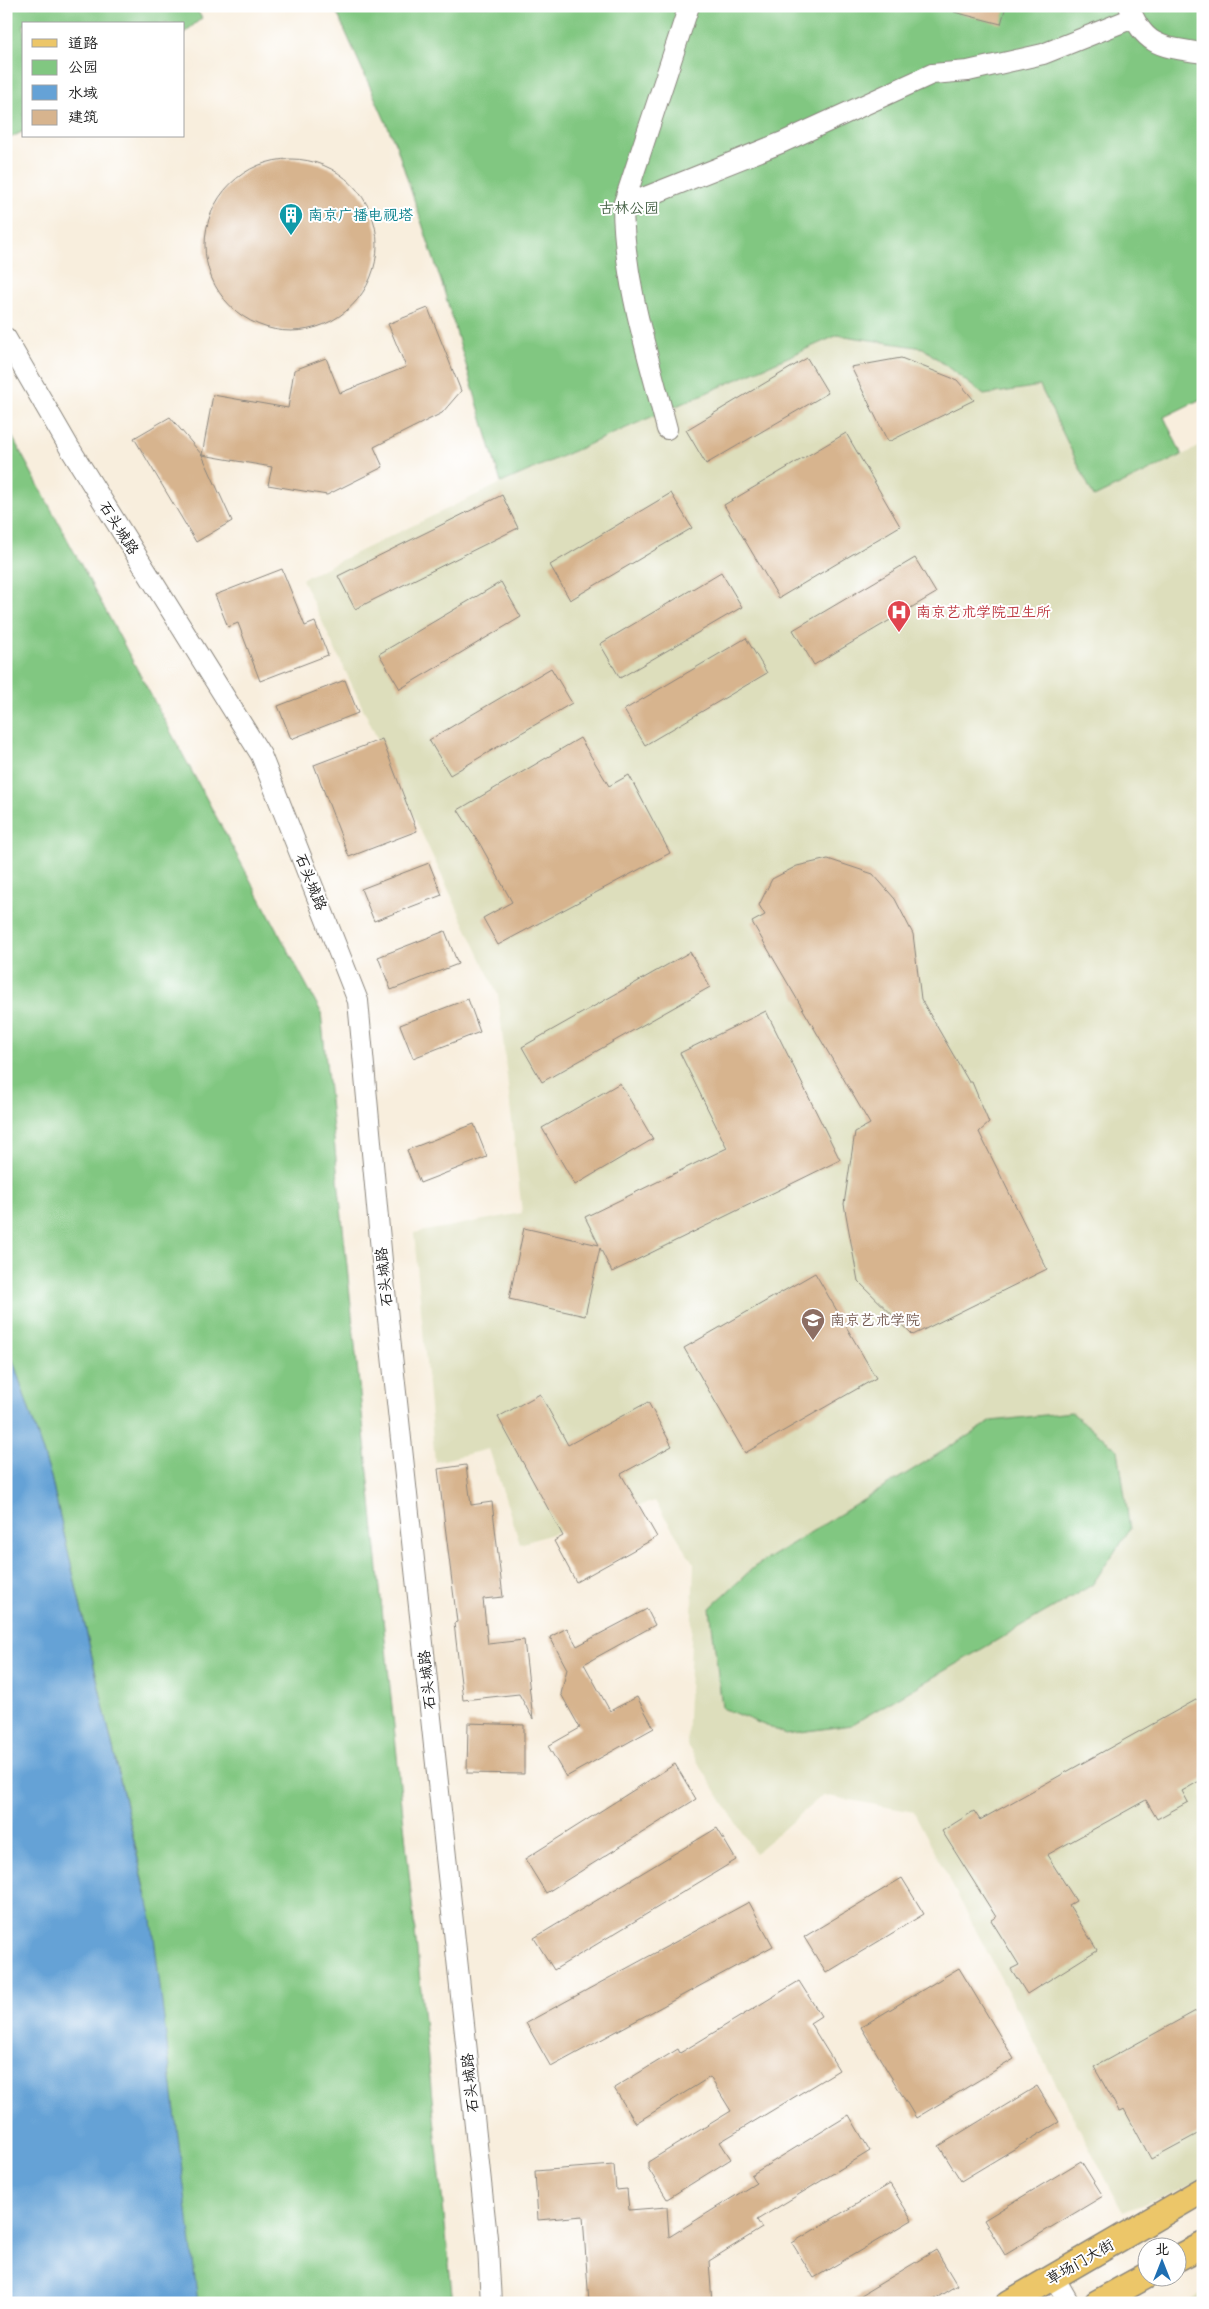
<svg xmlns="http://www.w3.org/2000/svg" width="1209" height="2309" font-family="'Shantell Sans','LXGW WenKai TC',sans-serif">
<rect width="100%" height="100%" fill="#fff"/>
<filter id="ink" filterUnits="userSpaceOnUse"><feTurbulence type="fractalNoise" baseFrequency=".02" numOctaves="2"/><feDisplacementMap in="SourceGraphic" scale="10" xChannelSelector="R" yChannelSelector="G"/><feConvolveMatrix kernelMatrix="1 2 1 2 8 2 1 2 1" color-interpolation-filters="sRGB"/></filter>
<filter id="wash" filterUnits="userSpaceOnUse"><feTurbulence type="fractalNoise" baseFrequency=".0096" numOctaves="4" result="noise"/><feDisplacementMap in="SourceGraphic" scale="20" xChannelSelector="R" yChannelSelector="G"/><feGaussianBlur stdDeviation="1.12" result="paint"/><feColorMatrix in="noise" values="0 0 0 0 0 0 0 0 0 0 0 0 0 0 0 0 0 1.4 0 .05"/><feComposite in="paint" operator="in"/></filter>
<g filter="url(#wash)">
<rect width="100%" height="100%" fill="#f8eedd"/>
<!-- built -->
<g fill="#dddebc">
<path d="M 838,335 L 923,348 L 984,395 L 1040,386 L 1094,497 L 1203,445 L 1203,2181 L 1123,2212 L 914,1812 L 823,1795 L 755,1853 L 687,1745 L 694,1564 L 655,1501 L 520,1544 L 489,1449 L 435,1462 L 414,1233 L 522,1213 L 498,995 L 302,579 L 501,483 Z"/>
<path d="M 1203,2292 L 1203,2303 L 1183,2303 Z"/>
</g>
<!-- green -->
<g fill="#81c781" stroke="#4e724e">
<path d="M 6,6 L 194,6 L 202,18 L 184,33 L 184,24 L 24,24 L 24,131 L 6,140 Z"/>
<path d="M 334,6 L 1203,6 L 1203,398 L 1164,417 L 1182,455 L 1094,497 L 1040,386 L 984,395 L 923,348 L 838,335 L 501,483 L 442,284 L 396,145 Z"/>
<path d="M 6,425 L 321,1012 L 453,2303 L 6,2303 L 6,1377 L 148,1901 L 51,1477 L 6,1339 Z"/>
<path d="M 1071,1412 L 1118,1450 L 1130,1529 L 1092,1585 L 851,1725 L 786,1734 L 722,1708 L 710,1608 L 754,1567 L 992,1421 Z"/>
</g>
<!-- water -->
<path fill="#65a2d6" stroke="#405f79" d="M 6,1339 L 51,1477 L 152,1920 L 198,2303 L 6,2303 Z"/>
<g id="blocks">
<!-- building -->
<g fill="#d7b48e">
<path d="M 955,6 L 1006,6 L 1001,24 L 954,12 Z"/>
<circle cx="291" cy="245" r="86"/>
<path d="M 428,308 L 461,391 L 442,413 L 374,447 L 383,467 L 327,495 L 268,485 L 272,467 L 202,455 L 213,395 L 288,408 L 294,370 L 326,358 L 340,393 L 406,367 L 388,324 Z"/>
<path d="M 807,358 L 828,393 L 706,464 L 686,430 Z"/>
<path d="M 901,358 L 957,380 L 974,400 L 888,442 L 851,367 Z"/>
<path d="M 170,417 L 202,455 L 232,521 L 196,542 L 134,438 Z"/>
<path d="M 846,433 L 900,526 L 779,598 L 724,505 Z"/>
<path d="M 671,493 L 692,528 L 570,600 L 550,565 Z"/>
<path d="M 502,495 L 518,528 L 355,609 L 338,576 Z"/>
<path d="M 915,558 L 936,593 L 814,665 L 793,630 Z"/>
<path d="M 282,569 L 305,626 L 315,622 L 328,655 L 260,681 L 238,623 L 228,627 L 215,595 Z"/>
<path d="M 721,572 L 742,607 L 620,678 L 600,644 Z"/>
<path d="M 501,582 L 521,617 L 400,689 L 379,654 Z"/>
<path d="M 746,638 L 767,673 L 645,745 L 624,710 Z"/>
<path d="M 551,668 L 572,703 L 450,775 L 429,740 Z"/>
<path d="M 345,680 L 358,713 L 291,739 L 278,706 Z"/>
<path d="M 580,738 L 609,786 L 629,775 L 670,853 L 498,945 L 483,918 L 512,902 L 480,844 L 458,810 Z"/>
<path d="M 382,739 L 417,831 L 349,857 L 314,765 Z"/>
<path d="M 828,859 L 873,874 L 895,899 L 913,934 L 921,999 L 969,1082 L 972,1082 L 989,1123 L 979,1132 L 1047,1269 L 913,1335 L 858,1281 L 844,1204 L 855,1132 L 870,1124 L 752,922 L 765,915 L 759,905 L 772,879 L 797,866 Z"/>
<path d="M 429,863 L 442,895 L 374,921 L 361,889 Z"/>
<path d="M 445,931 L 458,964 L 391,990 L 378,957 Z"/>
<path d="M 690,952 L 710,987 L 542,1082 L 522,1047 Z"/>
<path d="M 468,999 L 480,1032 L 413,1058 L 400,1025 Z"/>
<path d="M 766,1011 L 840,1160 L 612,1272 L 600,1248 L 585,1316 L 509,1299 L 524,1228 L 599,1245 L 585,1217 L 727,1148 L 680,1053 Z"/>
<path d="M 620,1083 L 653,1139 L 575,1185 L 542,1128 Z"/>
<path d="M 474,1124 L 487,1157 L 420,1183 L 407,1150 Z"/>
<path d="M 815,1273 L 876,1378 L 745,1453 L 684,1348 Z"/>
<path d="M 540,1394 L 568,1445 L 648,1402 L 672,1446 L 621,1474 L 657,1537 L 576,1582 L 554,1541 L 563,1536 L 498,1417 Z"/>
<path d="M 466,1465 L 471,1505 L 492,1502 L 503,1597 L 483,1599 L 488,1644 L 524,1640 L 533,1719 L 519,1694 L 463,1700 L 454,1623 L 457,1622 L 438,1469 Z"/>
<path d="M 647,1609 L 655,1625 L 584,1664 L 610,1711 L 637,1697 L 654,1728 L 566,1777 L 548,1746 L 580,1728 L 561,1694 L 567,1669 L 550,1637 L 567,1628 L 577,1646 Z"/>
<path d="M 1203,1696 L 1203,1779 L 1182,1791 L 1188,1802 L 1157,1819 L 1146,1800 L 1047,1855 L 1076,1901 L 1069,1905 L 1097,1950 L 1027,1994 L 1011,1969 L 1019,1965 L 991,1920 L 996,1917 L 942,1831 L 974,1811 L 980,1820 Z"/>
<path d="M 468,1723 L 524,1725 L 524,1774 L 467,1773 Z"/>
<path d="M 675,1764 L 696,1799 L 546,1893 L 525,1859 Z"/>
<path d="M 717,1828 L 736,1860 L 554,1970 L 534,1938 Z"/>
<path d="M 902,1878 L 924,1914 L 826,1973 L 804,1937 Z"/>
<path d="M 749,1902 L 773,1946 L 551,2067 L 526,2023 Z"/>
<path d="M 959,1968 L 1014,2059 L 916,2118 L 861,2027 Z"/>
<path d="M 799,1981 L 821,2016 L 810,2023 L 839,2070 L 720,2142 L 731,2159 L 667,2199 L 648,2168 L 648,2162 L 731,2111 L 710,2077 L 636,2123 L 614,2088 L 678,2049 L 680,2053 Z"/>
<path d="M 1203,2007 L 1203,2131 L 1151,2159 L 1124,2109 L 1119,2111 L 1094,2067 Z"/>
<path d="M 1037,2086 L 1059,2122 L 961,2181 L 939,2146 Z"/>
<path d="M 849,2115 L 870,2151 L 757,2220 L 762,2228 L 709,2261 L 712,2303 L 589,2303 L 583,2216 L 538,2220 L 535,2171 L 614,2165 L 616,2190 L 627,2189 L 629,2210 L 667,2207 L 669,2237 L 756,2183 L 751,2175 Z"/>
<path d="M 1081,2161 L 1103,2196 L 1005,2255 L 984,2220 Z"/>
<path d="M 890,2184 L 912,2220 L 814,2278 L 792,2243 Z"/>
<path d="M 936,2250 L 957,2285 L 928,2303 L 848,2303 Z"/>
</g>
</g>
</g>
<g filter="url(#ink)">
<use href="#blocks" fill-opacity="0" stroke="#8a857c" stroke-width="1"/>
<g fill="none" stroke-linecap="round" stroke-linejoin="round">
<!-- minor casing -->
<g stroke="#8a857c" stroke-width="22">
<g id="minor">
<path d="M 1129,6 C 1144,48 1164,47 1203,53"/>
<path d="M 623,206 L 689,6"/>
<path d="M 6,338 L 69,447 L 261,755 L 358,1001 L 383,1272 L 488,2247 L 491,2303"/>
<path d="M 667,429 C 648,355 624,283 623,206 L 783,142 L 932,74 L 968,71 L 1043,54 L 1133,18"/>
<path d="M 1054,2277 L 1069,2303"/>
</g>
</g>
<!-- major casing -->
<g stroke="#8a857c" stroke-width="28">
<g id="major">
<path d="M 1176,2259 L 1203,2245"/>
<path d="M 1009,2303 L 1203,2190"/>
<path d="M 1097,2303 L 1146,2276"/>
</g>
</g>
<!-- minor -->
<use href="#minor" stroke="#fff" stroke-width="20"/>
<!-- major -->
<use href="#major" stroke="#ecc669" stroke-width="25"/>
</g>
</g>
<!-- icons -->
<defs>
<g id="building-pin" transform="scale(1.25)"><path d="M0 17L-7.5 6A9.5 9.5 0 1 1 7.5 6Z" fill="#0f9aa8" stroke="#fff"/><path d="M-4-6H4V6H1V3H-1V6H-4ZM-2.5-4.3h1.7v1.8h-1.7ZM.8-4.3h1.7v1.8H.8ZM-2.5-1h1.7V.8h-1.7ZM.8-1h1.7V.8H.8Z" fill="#fff"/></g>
<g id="hospital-pin" transform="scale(1.25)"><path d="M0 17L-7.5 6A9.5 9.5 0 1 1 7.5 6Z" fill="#e0444e" stroke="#fff"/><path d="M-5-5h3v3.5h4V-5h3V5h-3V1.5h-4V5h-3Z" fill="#fff"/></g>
<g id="university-pin" transform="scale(1.25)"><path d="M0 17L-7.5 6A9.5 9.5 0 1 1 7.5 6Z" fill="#8d6e63" stroke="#fff"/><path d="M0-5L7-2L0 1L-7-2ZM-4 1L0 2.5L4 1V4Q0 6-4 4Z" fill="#fff"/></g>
</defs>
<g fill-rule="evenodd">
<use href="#building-pin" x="291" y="215"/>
<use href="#hospital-pin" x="899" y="612"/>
<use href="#university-pin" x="813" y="1320"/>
</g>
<g text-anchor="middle" stroke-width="4" stroke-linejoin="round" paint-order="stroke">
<!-- park labels -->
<g font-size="15" fill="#446044" stroke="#fff">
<text x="629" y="213">古林公园</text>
</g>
<!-- culture labels -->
<g font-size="15" fill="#0d838f" stroke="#fff" text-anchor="start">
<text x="308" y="220">南京广播电视塔</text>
</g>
<!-- street labels -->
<g font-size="15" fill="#1c1c1c" stroke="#fff">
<text transform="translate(119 528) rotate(58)" y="5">石头城路</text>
<text transform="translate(311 882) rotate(68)" y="5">石头城路</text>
<text transform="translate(384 1277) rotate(-96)" y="5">石头城路</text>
<text transform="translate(427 1680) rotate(-96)" y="5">石头城路</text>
<text transform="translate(470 2083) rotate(-96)" y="5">石头城路</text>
<text transform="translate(1080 2262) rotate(-30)" y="5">草场门大街</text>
</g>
<!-- health labels -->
<g font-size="15" fill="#be3a42" stroke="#fff" text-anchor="start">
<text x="916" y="617">南京艺术学院卫生所</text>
</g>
<!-- education labels -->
<g font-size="15" fill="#785e54" stroke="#fff" text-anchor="start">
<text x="830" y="1325">南京艺术学院</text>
</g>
</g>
<!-- margin -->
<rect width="1209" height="2309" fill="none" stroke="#fff" stroke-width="25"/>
<!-- legend -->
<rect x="22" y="22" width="162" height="115" fill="#ffffff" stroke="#a4a4a4"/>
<rect x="32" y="39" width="25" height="8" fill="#ecc669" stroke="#a4a4a4"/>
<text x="68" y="48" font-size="15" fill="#1c1c1c">道路</text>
<rect x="32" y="60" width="25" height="15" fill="#81c781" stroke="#a4a4a4"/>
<text x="68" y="72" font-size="15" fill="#1c1c1c">公园</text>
<rect x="32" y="85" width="25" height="15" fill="#65a2d6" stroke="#a4a4a4"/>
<text x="68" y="98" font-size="15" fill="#1c1c1c">水域</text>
<rect x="32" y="110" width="25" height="15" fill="#d7b48e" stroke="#a4a4a4"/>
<text x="68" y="122" font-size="15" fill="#1c1c1c">建筑</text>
<!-- north arrow -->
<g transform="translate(1162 2262)"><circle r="24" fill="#ffffff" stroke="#a4a4a4"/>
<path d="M0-4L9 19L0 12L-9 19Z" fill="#1f6fb2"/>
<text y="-8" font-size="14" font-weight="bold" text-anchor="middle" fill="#1c1c1c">北</text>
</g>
</svg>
